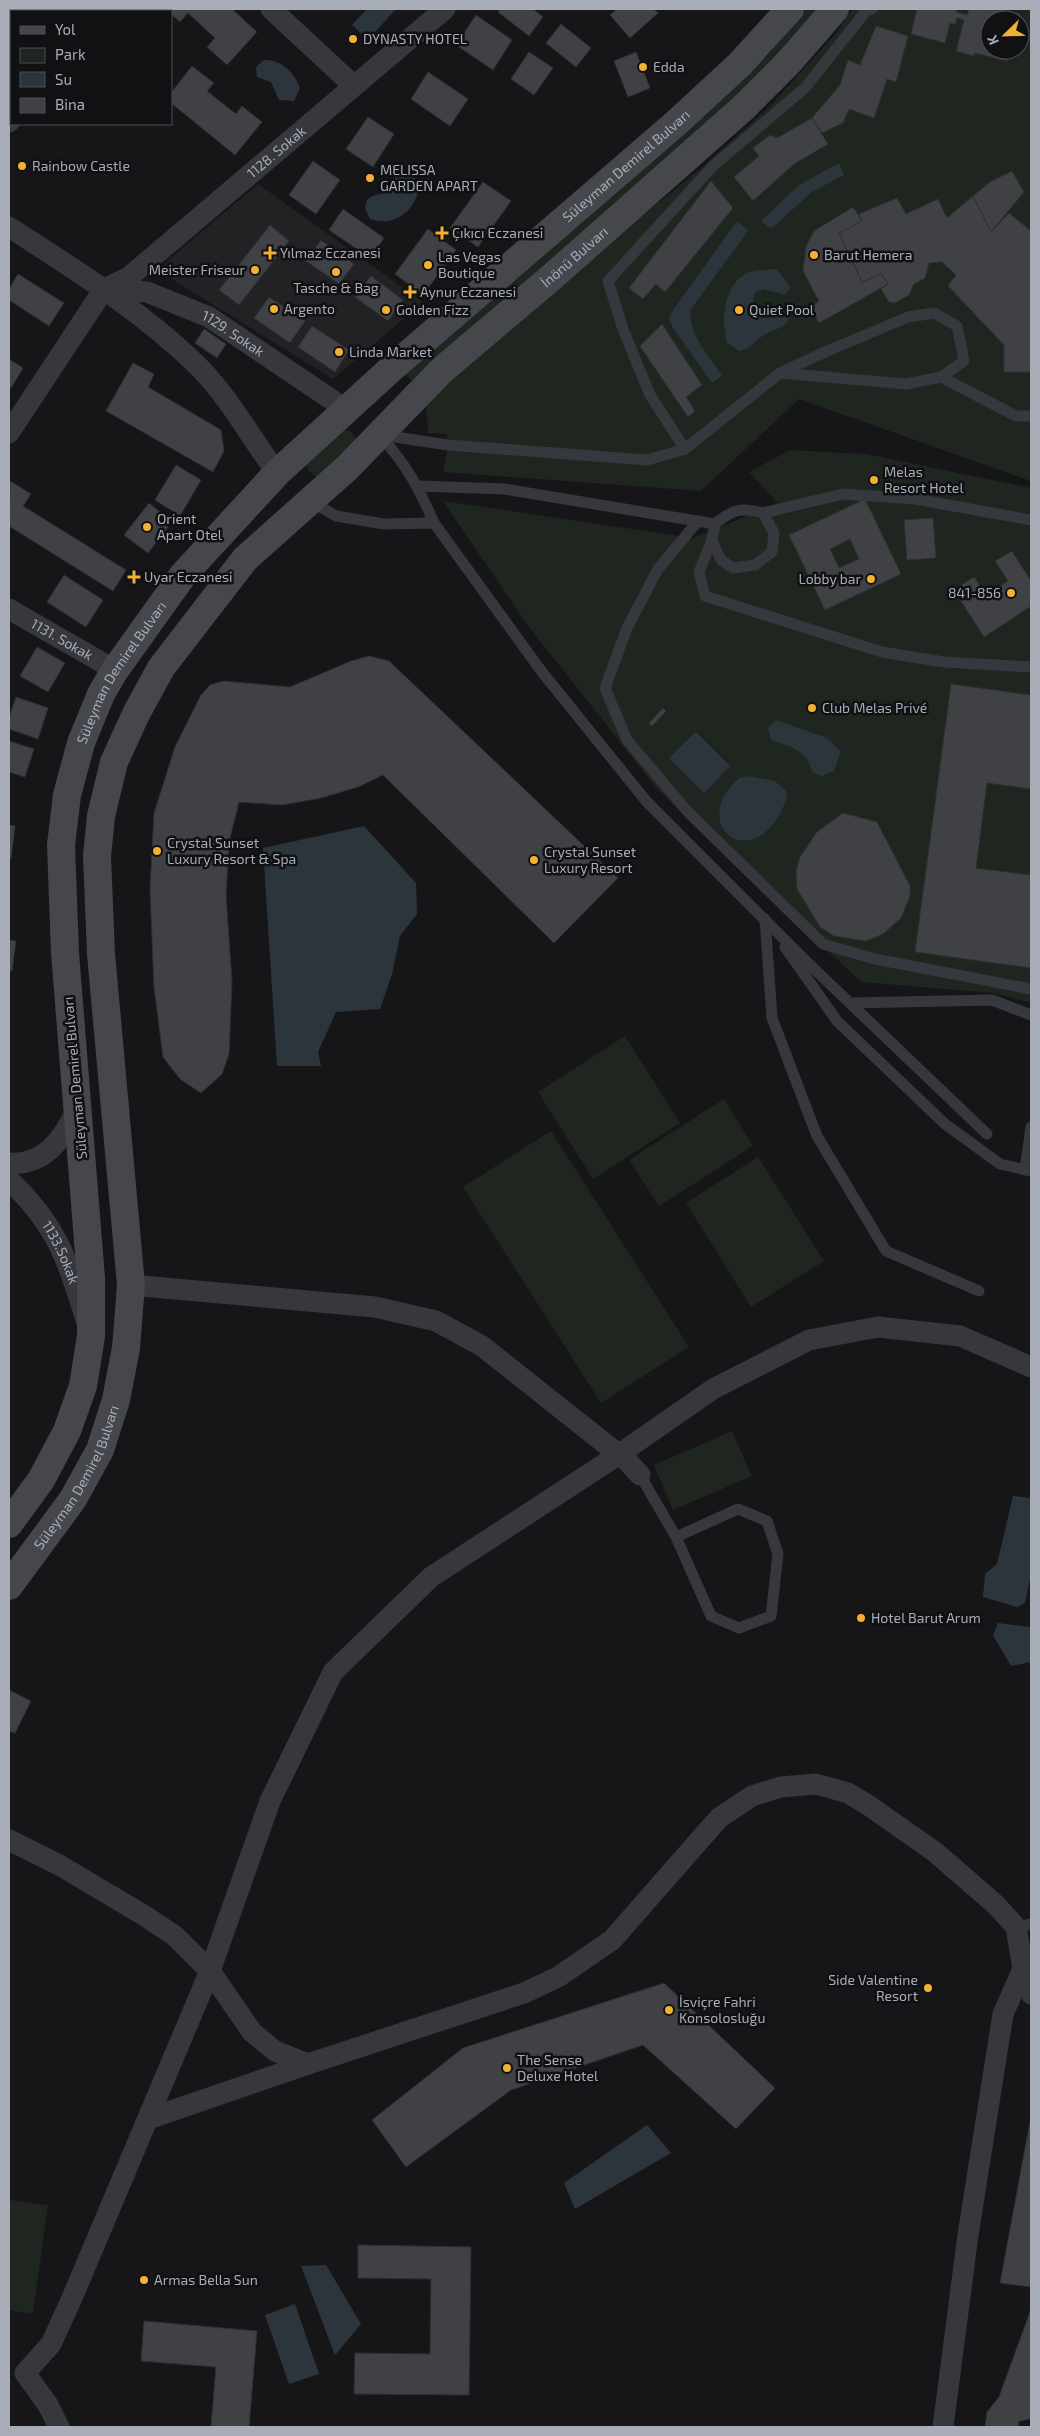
<svg xmlns="http://www.w3.org/2000/svg" width="1040" height="2436" font-family="'Exo 2',sans-serif">
<rect width="100%" height="100%" fill="#161618"/>
<!-- built -->
<path fill="#222225" d="M 258,184 L 423,302 L 333,379 L 157,270 Z"/>
<!-- green -->
<g fill="#1e261f" fill-rule="evenodd">
<path d="M 806,9 L 820,9 L 739,97 L 412,381 L 404,372 L 681,134 L 766,57 Z"/>
<path d="M 852,9 L 1031,9 L 1031,481 L 799,399 L 701,491 L 443,472 L 448,445 L 447,434 L 428,433 L 426,405 L 441,388 L 634,222 L 698,171 L 772,104 L 838,31 ZM 990,20 L 1020,20 L 1020,50 L 990,50 Z"/>
<path d="M 342,429 L 352,432 L 357,441 L 318,477 C 310,474 307,470 306,462 Z"/>
<path d="M 790,450 L 866,454 L 1031,488 L 1031,1003 L 993,993 L 861,982 L 658,790 L 528,626 L 443,501 L 693,538 L 778,503 L 749,472 Z"/>
<path d="M 625,1036 L 680,1123 L 593,1179 L 538,1092 Z"/>
<path d="M 724,1099 L 753,1146 L 659,1206 L 629,1160 Z"/>
<path d="M 551,1131 L 689,1347 L 601,1403 L 463,1187 Z"/>
<path d="M 758,1157 L 824,1261 L 751,1307 L 686,1203 Z"/>
<path d="M 732,1431 L 752,1476 L 673,1510 L 654,1465 Z"/>
<path d="M 9,2200 L 48,2205 L 33,2314 L 9,2310 Z"/>
</g>
<!-- water -->
<g fill="#2c353c">
<path d="M 367,9 L 395,10 L 368,40 L 352,25 Z"/>
<path d="M 264,60 C 281,59 295,73 300,88 L 294,101 L 279,100 L 271,82 L 257,77 L 256,67 Z"/>
<path d="M 839,163 L 844,175 L 812,192 L 771,229 L 761,221 L 799,185 Z"/>
<path d="M 406,173 L 413,175 L 419,186 C 417,210 394,228 370,219 L 365,208 C 366,193 377,196 389,192 L 394,184 L 395,178 L 399,174 Z"/>
<path d="M 737,221 L 748,231 L 691,309 C 686,333 710,356 722,376 L 712,383 L 673,328 L 669,319 L 673,310 Z"/>
<path d="M 776,269 L 791,287 L 785,295 L 764,289 L 755,292 L 753,299 L 754,310 L 764,315 L 782,309 L 790,309 C 789,331 778,326 764,335 C 753,342 753,347 740,351 L 727,343 C 721,321 723,288 745,274 C 753,269 767,270 776,269 Z"/>
<path d="M 776,720 L 827,738 L 841,751 L 834,771 L 822,776 L 813,773 C 806,750 793,747 771,740 L 768,728 Z"/>
<path d="M 696,732 L 730,766 L 704,793 L 669,758 Z"/>
<path d="M 749,776 L 775,781 L 787,792 C 787,802 782,809 778,817 C 753,859 708,839 722,800 C 725,791 733,785 739,778 Z"/>
<path d="M 364,826 L 416,883 L 417,914 L 400,936 L 392,974 L 380,1009 L 336,1012 L 318,1052 L 321,1066 L 277,1066 L 263,848 Z"/>
<path d="M 1013,1496 L 1031,1498 L 1031,1575 L 1025,1603 L 1017,1607 L 983,1597 L 985,1574 L 997,1564 Z"/>
<path d="M 998,1623 L 1031,1627 L 1031,1662 L 1011,1666 L 993,1635 Z"/>
<path d="M 647,2125 L 671,2153 L 575,2209 L 564,2183 Z"/>
<path d="M 326,2265 L 361,2324 L 335,2355 L 301,2266 Z"/>
<path d="M 295,2304 L 319,2374 L 289,2384 L 265,2315 Z"/>
</g>
<!-- building -->
<g fill="#404145" stroke="#303034" fill-rule="evenodd">
<path d="M 165,9 L 232,9 L 257,32 L 227,65 L 207,47 L 215,38 L 188,13 L 180,22 L 171,14 L 171,11 Z"/>
<path d="M 501,9 L 533,9 L 543,17 L 529,36 L 498,12 Z"/>
<path d="M 617,9 L 654,9 L 658,13 L 630,38 L 610,15 Z"/>
<path d="M 917,9 L 957,9 L 956,12 L 967,15 L 969,9 L 998,9 L 1019,14 L 1018,20 L 990,20 L 990,50 L 1011,50 L 1007,61 L 975,53 L 974,56 L 956,51 L 964,20 L 957,18 L 955,24 L 950,23 L 945,43 L 911,34 Z"/>
<path d="M 476,15 L 512,40 L 493,70 L 456,45 Z"/>
<path d="M 561,24 L 591,48 L 576,67 L 546,43 Z"/>
<path d="M 876,26 L 908,36 L 896,82 L 887,79 L 874,118 L 849,109 L 843,123 L 822,133 L 812,118 L 840,85 L 848,60 L 860,65 Z"/>
<path d="M 529,52 L 553,68 L 534,95 L 511,79 Z"/>
<path d="M 636,52 L 650,88 L 628,97 L 614,61 Z"/>
<path d="M 192,66 L 214,83 L 207,91 L 236,114 L 242,106 L 262,122 L 235,155 L 171,103 L 171,93 Z"/>
<path d="M 428,72 L 468,99 L 450,126 L 411,99 Z"/>
<path d="M 368,117 L 394,134 L 373,167 L 346,149 Z"/>
<path d="M 812,118 L 828,144 L 794,164 L 753,201 L 734,177 L 759,156 L 753,148 L 770,135 L 777,138 Z"/>
<path d="M 313,161 L 340,180 L 316,214 L 289,195 Z"/>
<path d="M 1012,171 L 1024,192 L 991,232 L 973,196 L 990,182 Z"/>
<path d="M 711,181 L 733,208 L 665,292 L 656,284 L 643,299 L 629,288 Z"/>
<path d="M 483,182 L 511,201 L 478,247 L 450,228 Z"/>
<path d="M 973,196 L 991,232 L 1009,213 L 1031,231 L 1031,372 L 1004,372 L 1004,345 L 948,286 L 956,275 L 942,262 L 929,263 L 925,278 L 914,284 L 909,295 L 895,303 L 889,302 L 881,289 L 888,284 L 881,274 L 862,282 L 839,233 L 862,221 L 859,214 L 897,198 L 906,214 L 938,199 L 947,218 Z"/>
<path d="M 853,207 L 862,221 L 839,233 L 862,282 L 881,274 L 888,284 L 819,323 L 811,307 L 819,301 L 803,271 L 806,247 L 814,231 Z"/>
<path d="M 343,209 L 384,238 L 370,258 L 329,230 Z"/>
<path d="M 270,225 L 289,241 L 239,305 L 219,290 Z"/>
<path d="M 428,229 L 456,250 L 423,295 L 395,274 Z"/>
<path d="M 321,240 L 354,264 L 339,284 L 306,261 Z"/>
<path d="M 18,274 L 64,303 L 49,326 L 9,300 L 9,289 Z"/>
<path d="M 371,276 L 403,300 L 388,321 L 355,297 Z"/>
<path d="M 269,297 L 305,321 L 290,343 L 254,318 Z"/>
<path d="M 662,324 L 702,385 L 686,397 L 695,411 L 688,417 L 640,346 Z"/>
<path d="M 312,326 L 349,350 L 335,372 L 298,347 Z"/>
<path d="M 204,329 L 226,344 L 217,358 L 195,343 Z"/>
<path d="M 9,359 L 23,368 L 11,388 L 9,387 Z"/>
<path d="M 133,363 L 154,374 L 148,387 L 221,430 L 224,451 L 213,472 L 106,411 Z"/>
<path d="M 176,465 L 201,480 L 180,516 L 155,500 Z"/>
<path d="M 10,481 L 31,494 L 23,506 L 126,570 L 113,591 L 9,526 Z"/>
<path d="M 865,499 L 901,574 L 825,610 L 789,535 ZM 850,539 L 859,559 L 839,568 L 830,549 Z"/>
<path d="M 149,503 L 172,522 L 148,553 L 124,535 Z"/>
<path d="M 933,518 L 936,558 L 907,560 L 904,520 Z"/>
<path d="M 1012,551 L 1031,581 L 1031,606 L 984,637 L 954,590 L 974,577 L 986,595 L 1008,581 L 995,561 Z"/>
<path d="M 64,575 L 103,600 L 86,627 L 47,602 Z"/>
<path d="M 37,647 L 65,663 L 48,692 L 20,676 Z"/>
<path d="M 369,656 L 389,661 L 618,878 L 554,943 L 383,775 L 358,787 L 321,798 L 282,805 L 239,802 L 229,842 L 226,896 L 232,981 L 229,1054 L 222,1074 L 201,1093 L 180,1079 L 163,1057 L 154,987 L 150,889 L 154,813 L 175,747 L 201,695 L 210,685 L 223,681 L 290,687 L 351,661 Z"/>
<path d="M 951,684 L 1031,695 L 1031,789 L 987,783 L 976,868 L 1030,875 L 1031,864 L 1031,968 L 915,952 Z"/>
<path d="M 16,697 L 48,708 L 38,739 L 9,729 L 9,718 Z"/>
<path d="M 663,708 L 666,711 L 652,726 L 649,723 Z"/>
<path d="M 9,741 L 34,749 L 25,777 L 9,772 Z"/>
<path d="M 843,813 L 877,822 L 910,886 L 910,896 L 901,918 L 883,934 L 866,941 L 834,936 L 820,927 L 797,889 L 796,871 L 800,857 L 817,832 Z"/>
<path d="M 9,825 L 15,826 L 11,859 L 9,858 Z"/>
<path d="M 9,940 L 16,941 L 12,971 L 9,971 Z"/>
<path d="M 9,1690 L 31,1701 L 15,1733 L 9,1731 Z"/>
<path d="M 664,1983 L 775,2088 L 736,2129 L 643,2045 L 511,2090 L 406,2167 L 372,2120 L 463,2048 Z"/>
<path d="M 1031,2116 L 1031,2287 L 1000,2283 Z"/>
<path d="M 358,2245 L 471,2247 L 469,2395 L 354,2394 L 355,2353 L 430,2354 L 431,2279 L 358,2278 Z"/>
<path d="M 1031,2309 L 1031,2419 L 1019,2421 L 1018,2427 L 985,2427 L 987,2412 L 999,2397 Z"/>
<path d="M 144,2321 L 257,2331 L 249,2427 L 211,2427 L 216,2367 L 141,2361 Z"/>
</g>
<g fill="none" stroke-linecap="round" stroke-linejoin="round">
<!-- service -->
<g stroke="#37383d" stroke-width="11">
<path d="M 941,377 L 1016,416 L 1031,416"/>
<path d="M 380,435 C 407,466 418,486 434,523"/>
<path d="M 382,435 L 448,445 L 647,460 L 685,449 L 780,373 L 825,352 L 908,317 L 934,313 L 957,326 L 964,361 L 941,377 L 906,384 L 780,373"/>
<path d="M 685,449 L 650,395 L 623,329 L 608,281 L 714,165 L 805,88 L 866,11 L 872,9"/>
<path d="M 419,486 L 504,489 L 715,524 L 712,540 L 699,572 L 705,596 L 882,652 L 944,662 L 1031,667"/>
<path d="M 310,501 L 336,516 L 384,524 L 434,523 L 542,672 L 647,802 L 809,964 L 987,1134"/>
<path d="M 763,513 L 843,494 L 915,499 L 1031,520"/>
<path d="M 698,521 L 658,569 L 627,628 L 605,688 L 627,740 L 688,812 L 823,944 L 875,959 L 1031,989"/>
<path d="M 712,540 L 721,560 L 733,568 L 755,565 L 772,552 L 774,533 L 763,513 C 741,507 733,509 715,524"/>
<path d="M 765,919 L 772,1018 L 817,1136 L 886,1251 L 979,1291"/>
<path d="M 785,947 L 837,1021 L 945,1124 L 1000,1164 L 1031,1171"/>
<path d="M 850,1003 L 992,1000 L 1031,1015"/>
<path d="M 1025,1170 L 1031,1127"/>
<path d="M 640,1475 L 676,1537 L 738,1509 L 767,1521 L 778,1554 L 771,1616 L 739,1628 L 711,1616 L 676,1537"/>
<path d="M 1016,1927 L 1031,1924"/>
</g>
<!-- minor -->
<g stroke="#37383d" stroke-width="21">
<path d="M 271,9 L 353,85"/>
<path d="M 109,11 L 111,9"/>
<path d="M 9,122 L 11,120"/>
<path d="M 9,227 C 74,269 142,311 198,366 C 229,397 251,438 277,473"/>
<path id="s1" d="M 104,289 L 129,277 L 445,9"/>
<path id="s2" d="M 105,289 L 147,292 L 209,317 L 347,410"/>
<path d="M 9,433 L 104,289"/>
<path id="s3" d="M 9,609 L 115,670"/>
<path d="M 9,1163 C 46,1166 64,1137 78,1107"/>
<path id="s4" d="M 9,1180 C 56,1224 68,1260 86,1320"/>
<path d="M 131,1285 L 375,1307 L 436,1321 L 482,1346 L 627,1461 L 640,1475"/>
<path d="M 1031,1367 L 960,1336 L 878,1327 L 809,1340 L 713,1389 L 618,1455 L 431,1577 L 333,1672 L 270,1801 L 210,1971 L 252,2032 L 275,2051 L 308,2064 L 524,1993 L 558,1977 L 612,1940 L 719,1818 L 752,1796 L 781,1787 L 816,1784 L 848,1793 L 868,1805 L 935,1852 L 995,1904 L 1016,1927 L 1023,1969 L 1031,1994"/>
<path d="M 9,1840 L 61,1866 L 145,1916 L 175,1936 L 210,1971 L 72,2298 L 51,2344 L 25,2373 L 48,2405 L 59,2427"/>
<path d="M 148,2119 L 308,2064"/>
<path d="M 943,2427 L 968,2235 L 1003,2014 L 1023,1969"/>
</g>
<!-- secondary -->
<g stroke="#45474d" stroke-width="28">
<path id="s5" d="M 9,1524 L 41,1480 L 67,1431 L 83,1386 L 91,1336 L 91,1278 L 65,953 L 61,845 L 67,795 L 81,743 L 101,694 L 115,670 L 183,575 L 277,473 L 392,368 L 675,124 L 740,64 L 790,9"/>
<path id="s6" d="M 9,1586 L 73,1499 L 100,1450 L 116,1400 L 126,1348 L 131,1285 L 101,954 L 97,856 L 101,816 L 114,762 L 136,714 L 161,668 L 245,559 L 347,468 L 442,370 L 553,276 L 743,108 L 788,63 L 835,9"/>
</g>
</g>
<!-- markers -->
<g fill="#f2b134" stroke="#111113" stroke-width="2">
<circle cx="353" cy="39" r="5"/>
<circle cx="643" cy="67" r="5"/>
<circle cx="22" cy="166" r="5"/>
<circle cx="370" cy="178" r="5"/>
<path d="M439.5 225.5h5v5h5v5h-5v5h-5v-5h-5v-5h5z"/>
<path d="M267.5 245.5h5v5h5v5h-5v5h-5v-5h-5v-5h5z"/>
<circle cx="814" cy="255" r="5"/>
<circle cx="428" cy="265" r="5"/>
<circle cx="255" cy="270" r="5"/>
<circle cx="336" cy="272" r="5"/>
<path d="M407.5 284.5h5v5h5v5h-5v5h-5v-5h-5v-5h5z"/>
<circle cx="274" cy="309" r="5"/>
<circle cx="386" cy="310" r="5"/>
<circle cx="739" cy="310" r="5"/>
<circle cx="339" cy="352" r="5"/>
<circle cx="874" cy="480" r="5"/>
<circle cx="147" cy="527" r="5"/>
<path d="M131.5 569.5h5v5h5v5h-5v5h-5v-5h-5v-5h5z"/>
<circle cx="871" cy="579" r="5"/>
<circle cx="1011" cy="593" r="5"/>
<circle cx="812" cy="708" r="5"/>
<circle cx="157" cy="851" r="5"/>
<circle cx="534" cy="860" r="5"/>
<circle cx="861" cy="1618" r="5"/>
<circle cx="928" cy="1988" r="5"/>
<circle cx="669" cy="2010" r="5"/>
<circle cx="507" cy="2068" r="5"/>
<circle cx="144" cy="2280" r="5"/>
</g>
<g text-anchor="middle" stroke-width="5" stroke-linejoin="round" paint-order="stroke">
<!-- poi labels -->
<g font-size="14" fill="#a8adb8" stroke="#111113" text-anchor="start">
<text x="363" y="44">DYNASTY HOTEL</text>
<text x="653" y="72">Edda</text>
<text x="32" y="171">Rainbow Castle</text>
<text x="380" y="175">MELISSA<tspan x="380" dy="16">GARDEN APART</tspan></text>
<text x="452" y="238">Çıkıcı Eczanesi</text>
<text x="280" y="258">Yılmaz Eczanesi</text>
<text x="824" y="260">Barut Hemera</text>
<text x="438" y="262">Las Vegas<tspan x="438" dy="16">Boutique</tspan></text>
<text x="245" y="275" text-anchor="end">Meister Friseur</text>
<text x="336" y="293" text-anchor="middle">Tasche &amp; Bag</text>
<text x="420" y="297">Aynur Eczanesi</text>
<text x="284" y="314">Argento</text>
<text x="396" y="315">Golden Fizz</text>
<text x="749" y="315">Quiet Pool</text>
<text x="349" y="357">Linda Market</text>
<text x="884" y="477">Melas<tspan x="884" dy="16">Resort Hotel</tspan></text>
<text x="157" y="524">Orient<tspan x="157" dy="16">Apart Otel</tspan></text>
<text x="144" y="582">Uyar Eczanesi</text>
<text x="861" y="584" text-anchor="end">Lobby bar</text>
<text x="1001" y="598" text-anchor="end">841-856</text>
<text x="822" y="713">Club Melas Privé</text>
<text x="167" y="848">Crystal Sunset<tspan x="167" dy="16">Luxury Resort &amp; Spa</tspan></text>
<text x="544" y="857">Crystal Sunset<tspan x="544" dy="16">Luxury Resort</tspan></text>
<text x="871" y="1623">Hotel Barut Arum</text>
<text x="918" y="1985" text-anchor="end">Side Valentine<tspan x="918" dy="16">Resort</tspan></text>
<text x="679" y="2007">İsviçre Fahri<tspan x="679" dy="16">Konsolosluğu</tspan></text>
<text x="517" y="2065">The Sense<tspan x="517" dy="16">Deluxe Hotel</tspan></text>
<text x="154" y="2285">Armas Bella Sun</text>
</g>
<!-- street labels -->
<g font-size="14" fill="#a8adb8" stroke="#111113">
<text dy="5" stroke="none"><textPath href="#s1" startOffset="221">1128. Sokak</textPath></text>
<text dy="5" stroke="none"><textPath href="#s5" startOffset="1606">Süleyman Demirel Bulvarı</textPath></text>
<text dy="5" stroke="none"><textPath href="#s6" startOffset="1549">İnönü Bulvarı</textPath></text>
<text dy="5" stroke="none"><textPath href="#s2" startOffset="138">1129. Sokak</textPath></text>
<text dy="5" stroke="none"><textPath href="#s3" startOffset="61">1131. Sokak</textPath></text>
<text dy="5" stroke="none"><textPath href="#s5" startOffset="886">Süleyman Demirel Bulvarı</textPath></text>
<text transform="translate(75 1078) rotate(-95)" y="5">Süleyman Demirel Bulvarı</text>
<text dy="5" stroke="none"><textPath href="#s4" startOffset="90">1133.Sokak</textPath></text>
<text dy="5" stroke="none"><textPath href="#s6" startOffset="129">Süleyman Demirel Bulvarı</textPath></text>
</g>
</g>
<!-- border -->
<rect width="1040" height="2436" fill="none" stroke="#a8adb8" stroke-width="20"/>
<!-- legend -->
<rect x="10" y="10" width="162" height="115" fill="#111113" stroke="#4d4f55"/>
<rect x="20" y="26" width="25" height="8" fill="#45474d" stroke="#4d4f55"/>
<text x="55" y="35" font-size="15" fill="#a8adb8">Yol</text>
<rect x="20" y="48" width="25" height="15" fill="#1e261f" stroke="#4d4f55"/>
<text x="55" y="60" font-size="15" fill="#a8adb8">Park</text>
<rect x="20" y="72" width="25" height="15" fill="#2c353c" stroke="#4d4f55"/>
<text x="55" y="85" font-size="15" fill="#a8adb8">Su</text>
<rect x="20" y="98" width="25" height="15" fill="#404145" stroke="#4d4f55"/>
<text x="55" y="110" font-size="15" fill="#a8adb8">Bina</text>
<!-- north arrow -->
<g transform="translate(1005 35) rotate(247)"><circle r="24" fill="#111113" stroke="#4d4f55"/>
<path d="M0-4L9 19L0 12L-9 19Z" fill="#f2b134"/>
<text y="-8" font-size="14" font-weight="bold" text-anchor="middle" fill="#a8adb8">K</text>
</g>
</svg>
